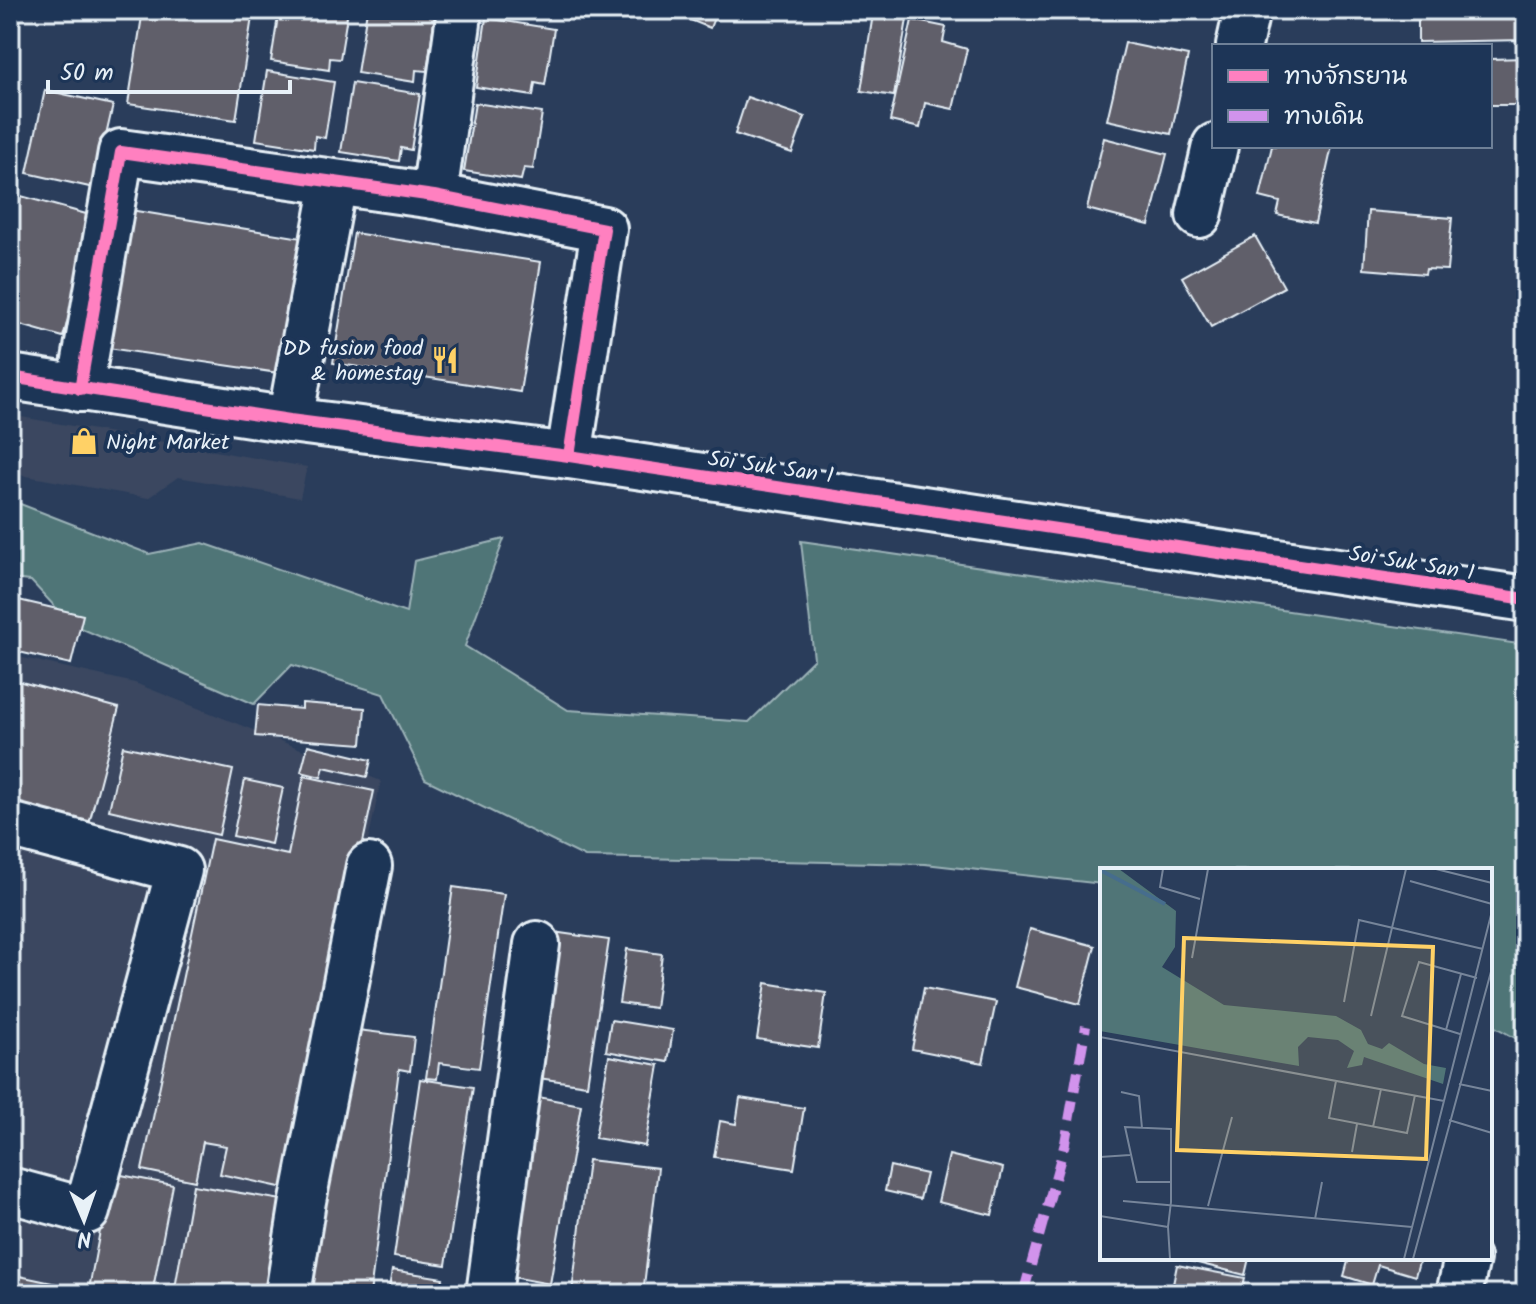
<svg xmlns="http://www.w3.org/2000/svg" width="1536" height="1304" font-family="Kalam,'Playpen Sans Thai',sans-serif">
<rect width="100%" height="100%" fill="#2a3d5b"/>
<filter id="ink" filterUnits="userSpaceOnUse"><feTurbulence type="fractalNoise" baseFrequency=".0125" numOctaves="2"/><feDisplacementMap in="SourceGraphic" scale="16" xChannelSelector="R" yChannelSelector="G"/><feConvolveMatrix kernelMatrix="1 2 1 2 8 2 1 2 1" color-interpolation-filters="sRGB"/></filter>
<g filter="url(#ink)">
<!-- built -->
<g fill="#3a4760">
<path d="M 10,415 L 307,467 L 300,498 L 178,477 L 148,498 L 15,474 L 10,472 Z"/>
<path d="M 10,655 L 135,683 L 381,781 L 271,1294 L 10,1294 Z"/>
</g>
<!-- green -->
<path fill="#507577" stroke="#9cb3b8" stroke-width="2" d="M 10,500 L 149,554 L 203,543 L 406,613 L 414,561 L 504,539 L 465,646 L 568,710 L 749,722 L 814,659 L 801,541 L 1526,645 L 1526,1044 L 1490,1024 L 1490,870 L 1102,870 L 1102,884 L 925,864 L 585,857 L 425,779 L 383,694 L 292,665 L 254,704 L 71,624 L 31,581 L 10,579 Z"/>
<!-- building -->
<g fill="#605e6b" stroke="#e8f1f8" stroke-width="2">
<path d="M 143,10 L 205,10 L 252,17 L 236,120 L 128,104 Z"/>
<path d="M 279,10 L 348,10 L 340,59 L 330,58 L 329,70 L 271,61 Z"/>
<path d="M 367,10 L 400,10 L 435,15 L 427,71 L 416,70 L 415,82 L 357,73 Z"/>
<path d="M 666,10 L 717,10 L 710,28 Z"/>
<path d="M 1418,10 L 1526,10 L 1526,40 L 1418,42 Z"/>
<path d="M 873,14 L 907,19 L 894,96 L 861,91 Z"/>
<path d="M 486,18 L 554,29 L 545,85 L 535,83 L 533,96 L 476,87 Z"/>
<path d="M 912,20 L 946,27 L 943,42 L 967,49 L 953,109 L 925,103 L 920,128 L 890,121 Z"/>
<path d="M 1125,43 L 1188,56 L 1171,134 L 1107,120 Z"/>
<path d="M 1526,58 L 1526,105 L 1490,105 L 1490,59 Z"/>
<path d="M 267,71 L 334,82 L 325,138 L 315,136 L 314,149 L 256,140 Z"/>
<path d="M 352,83 L 420,94 L 411,150 L 401,148 L 399,161 L 341,152 Z"/>
<path d="M 45,90 L 113,105 L 94,188 L 27,173 Z"/>
<path d="M 747,97 L 805,117 L 792,153 L 735,134 Z"/>
<path d="M 475,103 L 542,113 L 533,169 L 524,168 L 521,180 L 464,171 Z"/>
<path d="M 1104,138 L 1167,154 L 1149,225 L 1087,209 Z"/>
<path d="M 1272,146 L 1332,146 L 1315,223 L 1277,215 L 1280,202 L 1260,197 Z"/>
<path d="M 21,196 L 97,217 L 63,337 L 10,322 L 10,234 Z"/>
<path d="M 124,209 L 314,240 L 292,375 L 94,346 Z"/>
<path d="M 1368,211 L 1452,218 L 1447,270 L 1426,269 L 1425,274 L 1364,269 Z"/>
<path d="M 354,233 L 541,262 L 520,392 L 333,363 Z"/>
<path d="M 1255,236 L 1284,287 L 1211,327 L 1182,277 Z"/>
<path d="M 10,598 L 83,615 L 71,664 L 10,650 Z"/>
<path d="M 10,679 L 119,708 L 86,835 L 10,815 Z"/>
<path d="M 302,703 L 365,708 L 362,744 L 255,736 L 258,705 L 302,709 Z"/>
<path d="M 308,745 L 371,760 L 367,777 L 324,767 L 321,777 L 301,772 Z"/>
<path d="M 123,746 L 233,770 L 219,835 L 109,810 Z"/>
<path d="M 304,776 L 374,791 L 289,1189 L 220,1174 L 226,1146 L 203,1142 L 195,1181 L 142,1170 L 212,839 L 288,855 Z"/>
<path d="M 245,780 L 283,788 L 271,844 L 233,836 Z"/>
<path d="M 453,887 L 504,894 L 479,1068 L 439,1063 L 437,1079 L 426,1078 Z"/>
<path d="M 1030,929 L 1095,946 L 1080,1004 L 1015,987 Z"/>
<path d="M 553,932 L 609,940 L 587,1085 L 531,1077 Z"/>
<path d="M 627,949 L 662,954 L 655,1008 L 619,1003 Z"/>
<path d="M 766,983 L 826,993 L 818,1048 L 757,1039 Z"/>
<path d="M 924,988 L 996,1002 L 983,1063 L 912,1049 Z"/>
<path d="M 611,1020 L 673,1030 L 668,1062 L 606,1051 Z"/>
<path d="M 342,1028 L 414,1037 L 410,1071 L 399,1069 L 370,1294 L 307,1294 Z"/>
<path d="M 609,1056 L 659,1065 L 645,1146 L 595,1138 Z"/>
<path d="M 420,1079 L 473,1087 L 446,1265 L 394,1257 Z"/>
<path d="M 533,1096 L 581,1105 L 550,1284 L 502,1275 Z"/>
<path d="M 740,1098 L 804,1108 L 794,1169 L 714,1157 L 720,1121 L 736,1124 Z"/>
<path d="M 949,1155 L 1003,1168 L 992,1215 L 938,1202 Z"/>
<path d="M 588,1160 L 658,1168 L 643,1294 L 572,1292 Z"/>
<path d="M 890,1166 L 926,1174 L 920,1199 L 885,1191 Z"/>
<path d="M 111,1173 L 173,1185 L 152,1294 L 88,1294 Z"/>
<path d="M 193,1185 L 282,1200 L 266,1294 L 174,1294 Z"/>
<path d="M 1178,1258 L 1249,1258 L 1245,1275 Z"/>
<path d="M 1349,1258 L 1420,1258 L 1415,1276 L 1378,1265 L 1372,1285 L 1344,1276 Z"/>
<path d="M 1177,1265 L 1245,1278 L 1242,1294 L 1171,1294 Z"/>
<path d="M 392,1270 L 443,1278 L 440,1294 L 388,1294 Z"/>
<path d="M 10,1274 L 71,1287 L 70,1294 L 10,1294 Z"/>
</g>
<g fill="none" stroke-linecap="round" stroke-linejoin="round">
<!-- minor casing -->
<g stroke="#e8f1f8" stroke-width="50">
<g id="minor">
<path d="M 1239,46 L 1247,10"/>
<path d="M 434,196 L 458,23"/>
<path d="M 1199,215 L 1215,146"/>
<path d="M 10,377 L 290,420 L 569,456 L 1526,599"/>
<path d="M 80,389 L 121,152 L 434,196 L 604,229 L 569,456"/>
<path d="M 290,420 L 334,183"/>
<path d="M 10,825 L 179,870 L 87,1211 L 10,1190"/>
<path d="M 288,1294 L 303,1201 L 369,866"/>
<path d="M 489,1294 L 537,944"/>
<path d="M 1459,1294 L 1467,1258"/>
</g>
</g>
<!-- minor -->
<use href="#minor" stroke="#1d3557" stroke-width="44"/>
<!-- quiet -->
<path stroke="#d193ec" stroke-width="10" stroke-dasharray="20 10" stroke-linecap="butt" d="M 1023,1294 L 1065,1143 L 1086,1026"/>
<!-- cycleway casing -->
<g stroke="#1d3557" stroke-width="17">
<g id="cycleway">
<path d="M 10,377 L 290,420 L 569,456 L 1526,599"/>
<path d="M 80,389 L 121,152 L 434,196 L 604,229 L 569,456"/>
</g>
</g>
<!-- cycleway -->
<use href="#cycleway" stroke="#ff80c0" stroke-width="12"/>
</g>
</g>
<!-- icons -->
<defs>
<g id="restaurant-bare" transform="scale(2.16)"><path d="M-5-6h1v4h1v-4h1v4h1v-4h1v5L-1.5 .5V6h-2V.5L-5-1ZM5-6V6H3V1.5H1.5Q1.5-4 5-6Z" fill="#ffd166" stroke="#1d3557" stroke-width="2.5" paint-order="stroke"/></g>
<g id="shop-bare" transform="scale(2.16)"><path d="M-5-2.5h2.3a2.7 3.5 0 0 1 5.4 0H5L5.5 6h-11ZM-1.5-2.5h3a1.5 2.3 0 0 0-3 0Z" fill="#ffd166" stroke="#1d3557" stroke-width="2.5" paint-order="stroke"/></g>
</defs>
<g fill-rule="evenodd">
<use href="#restaurant-bare" x="445" y="360"/>
<use href="#shop-bare" x="84" y="441"/>
</g>
<g text-anchor="middle" stroke-width="8" stroke-linejoin="round" paint-order="stroke">
<!-- poi labels -->
<g font-size="22" fill="#e8f1f8" stroke="#1d3557" text-anchor="end">
<text x="423" y="355">DD fusion food<tspan x="423" dy="25">&amp; homestay</tspan></text>
<text x="106" y="449" text-anchor="start">Night Market</text>
</g>
<!-- street labels -->
<g font-size="22" fill="#e8f1f8" stroke="#1d3557">
<text transform="translate(771 466) rotate(8)" y="8">Soi Suk San 1</text>
<text transform="translate(1412 562) rotate(9)" y="8">Soi Suk San 1</text>
</g>
</g>
<!-- overview -->
<g transform="translate(1100 868)">
<rect width="392" height="392" fill="#2a3d5b"/>
<path d="M 0,1 L 19,1 L 76,43 L 75,79 L 62,99 L 124,137 L 236,148 L 261,162 L 268,176 L 282,181 L 289,175 L 324,196 L 346,200 L 343,216 L 264,189 L 262,197 L 247,200 L 254,183 L 238,172 L 208,169 L 198,179 L 199,198 L 0,163 Z" fill="#507577"/>
<path fill="none" stroke="#466d8d" stroke-width="4" d="M 0,2 L 65,36"/>
<path fill="none" stroke="#76859a" stroke-width="2" d="M 63,1 L 60,19 L 100,31M 336,1 L 392,15M 310,13 L 392,36M 92,90 L 108,1M 244,134 L 259,52 L 383,81M 271,148 L 306,1M 346,162 L 361,106M 360,166 L 302,148 L 319,94 L 377,110M 0,169 L 344,233M 236,213 L 229,250 L 307,265 L 315,227M 359,216 L 392,223M 21,224 L 39,228 L 42,260M 349,252 L 392,265M 273,259 L 281,221M 252,284 L 257,256M 0,289 L 30,287M 23,333 L 312,359M 108,338 L 132,249M 0,348 L 68,359M 215,351 L 222,314M 70,391 L 68,359 L 71,334 L 71,261 L 25,259 L 37,314 L 71,314M 304,391 L 392,43M 313,391 L 392,100"/>
<path fill="#ffd166" fill-opacity="0.15" stroke="#ffd166" stroke-width="4" d="M 84,70 L 333,79 L 326,291 L 77,282 Z"/>
<rect width="392" height="392" fill="none" stroke="#e8f1f8" stroke-width="4"/>
</g>
<!-- margin -->
<rect width="1536" height="1304" fill="none" stroke="#1d3557" stroke-width="40"/>
<rect x="20" y="20" width="1496" height="1264" fill="none" stroke="#e8f1f8" stroke-width="3" filter="url(#ink)"/>
<!-- legend -->
<rect x="1212" y="44" width="280" height="104" fill="#1d3557" stroke="#6e8097" stroke-width="2"/>
<rect x="1228" y="70" width="40" height="12" fill="#ff80c0" stroke="#6e8097" stroke-width="2"/>
<text x="1284" y="84" font-size="24" fill="#e8f1f8">ทางจักรยาน</text>
<rect x="1228" y="110" width="40" height="12" fill="#d193ec" stroke="#6e8097" stroke-width="2"/>
<text x="1284" y="124" font-size="24" fill="#e8f1f8">ทางเดิน</text>
<!-- north arrow -->
<g transform="translate(84 1220) rotate(178)" stroke="#1d3557" stroke-width="6" paint-order="stroke">
<path d="M0-6L14 30L0 20L-14 30Z" fill="#e8f1f8"/>
<text y="-12" font-size="22" font-weight="bold" text-anchor="middle" fill="#e8f1f8">N</text>
</g>
<!-- scale -->
<path d="M48 80v12h242v-12" fill="none" stroke="#e8f1f8" stroke-width="4"/>
<text x="60" y="80" font-size="24" fill="#e8f1f8" stroke="#1d3557" stroke-width="6" paint-order="stroke">50 m</text>
</svg>
